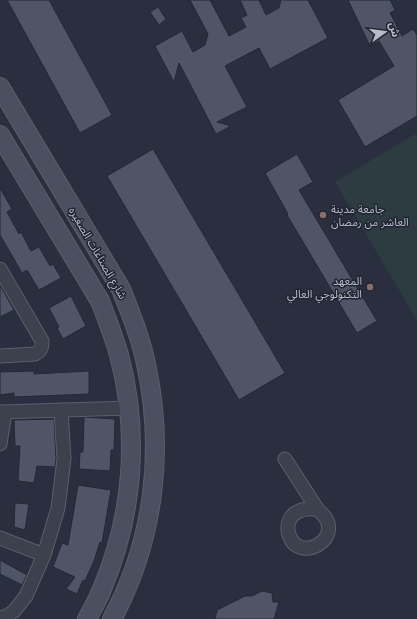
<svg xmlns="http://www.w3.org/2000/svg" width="417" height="619" font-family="Poppins,'Noto Sans Arabic',sans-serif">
<rect width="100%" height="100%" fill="#292f3e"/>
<!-- green -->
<path fill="#2c3c40" d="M 415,134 L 417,138 L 417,320 L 335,182 Z"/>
<!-- building -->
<g fill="#4f5566" stroke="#232835">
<path d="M 7,0 L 49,0 L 112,115 L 80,133 Z"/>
<path d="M 190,0 L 210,0 L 229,36 L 246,27 L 241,18 L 247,15 L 240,0 L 259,0 L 266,15 L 279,8 L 281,0 L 308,0 L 328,38 L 270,69 L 259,48 L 225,66 L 247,107 L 217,122 L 231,126 L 216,134 L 179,63 L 174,82 L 155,46 L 182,31 L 193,52 L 205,45 L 208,34 Z"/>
<path d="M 348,0 L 390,0 L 395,10 L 390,13 L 402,36 L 413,29 L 417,35 L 417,116 L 365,147 L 338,100 L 394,66 L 379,41 L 370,46 Z"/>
<path d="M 158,7 L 166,19 L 159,25 L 150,12 Z"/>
<path d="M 153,149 L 285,373 L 239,400 L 107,176 Z"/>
<path d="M 297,154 L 313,182 L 299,190 L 377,321 L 357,333 L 287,215 L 288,214 L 265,173 Z"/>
<path d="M 0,188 L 12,209 L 7,212 L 19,234 L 21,232 L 31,251 L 39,247 L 50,266 L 53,264 L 61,278 L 39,290 L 27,270 L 22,273 L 0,235 Z"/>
<path d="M 0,285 L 14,310 L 0,317 Z"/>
<path d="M 71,296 L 86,326 L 63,339 L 57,328 L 59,327 L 49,308 Z"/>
<path d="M 34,371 L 34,374 L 89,371 L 89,394 L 14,397 L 14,393 L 0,395 L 0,372 Z"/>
<path d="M 84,417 L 115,419 L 114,450 L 111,450 L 110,471 L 79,469 L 80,452 L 83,452 Z"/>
<path d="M 54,419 L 56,459 L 55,467 L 37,466 L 34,483 L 18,481 L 20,446 L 15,446 L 14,420 Z"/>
<path d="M 78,485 L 111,490 L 102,543 L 100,542 L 94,561 L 85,581 L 83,580 L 77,594 L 66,589 L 75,577 L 53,567 L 62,543 L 68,545 Z"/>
<path d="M 15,503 L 29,504 L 25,530 L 14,527 Z"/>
<path d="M 0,560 L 27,575 L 22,585 L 0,574 Z"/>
<path d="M 262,591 L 272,593 L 273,602 L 279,602 L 274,619 L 215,619 L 217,610 L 245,596 L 252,596 Z"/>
</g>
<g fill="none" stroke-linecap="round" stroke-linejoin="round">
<!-- street casing -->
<g stroke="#5a5f6c" stroke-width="15">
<g id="street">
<path d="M 0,269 L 42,341 C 42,348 41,351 35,354 L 0,356"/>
<path d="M 0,412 L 129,408"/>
<path d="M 0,444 L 5,412"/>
<path d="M 285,459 L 318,510 C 352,537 294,569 288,530 C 286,513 304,506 318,510"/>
<path d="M 0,538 L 44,555"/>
<path d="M 0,618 L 7,616 L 14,611 L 26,596 L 44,555 L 58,508 L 64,459 L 61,410"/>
</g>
</g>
<!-- secondary casing -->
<g stroke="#5a5f6c" stroke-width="20">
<g id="secondary">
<path d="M 0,87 L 121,289 C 131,314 141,339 146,364 C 165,451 154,541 112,619"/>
<path d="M 0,135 L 100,301 C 107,319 114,337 119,355 C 140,433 133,516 102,589 C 98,600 92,609 87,619"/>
</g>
</g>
<!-- street -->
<use href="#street" stroke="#3d414e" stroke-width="13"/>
<!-- secondary -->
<use href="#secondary" stroke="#4b5061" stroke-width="18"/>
</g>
<!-- markers -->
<g fill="#8d6e63" stroke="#212634" stroke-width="1.5">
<circle cx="323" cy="215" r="4"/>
<circle cx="370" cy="287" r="4"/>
</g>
<g text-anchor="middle" stroke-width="3" stroke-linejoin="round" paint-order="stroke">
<!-- poi labels -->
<g font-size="11" fill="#b9bdc9" stroke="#212634" text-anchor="start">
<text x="331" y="213">جامعة مدينة<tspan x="331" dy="13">العاشر من رمضان</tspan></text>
<text x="362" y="285" text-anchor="end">المعهد<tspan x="362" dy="13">التكنولوجي العالي</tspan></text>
</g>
<!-- street labels -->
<g font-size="11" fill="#b9bdc9" stroke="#212634">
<text transform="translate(98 253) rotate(60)" y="4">شارع الصناعات الصغيره</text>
</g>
</g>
<!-- north arrow -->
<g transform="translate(385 32) rotate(76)" stroke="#212634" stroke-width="3" paint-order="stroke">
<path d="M0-3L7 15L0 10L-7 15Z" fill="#b9bdc9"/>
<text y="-6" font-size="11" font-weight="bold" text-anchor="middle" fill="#b9bdc9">ش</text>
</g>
</svg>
